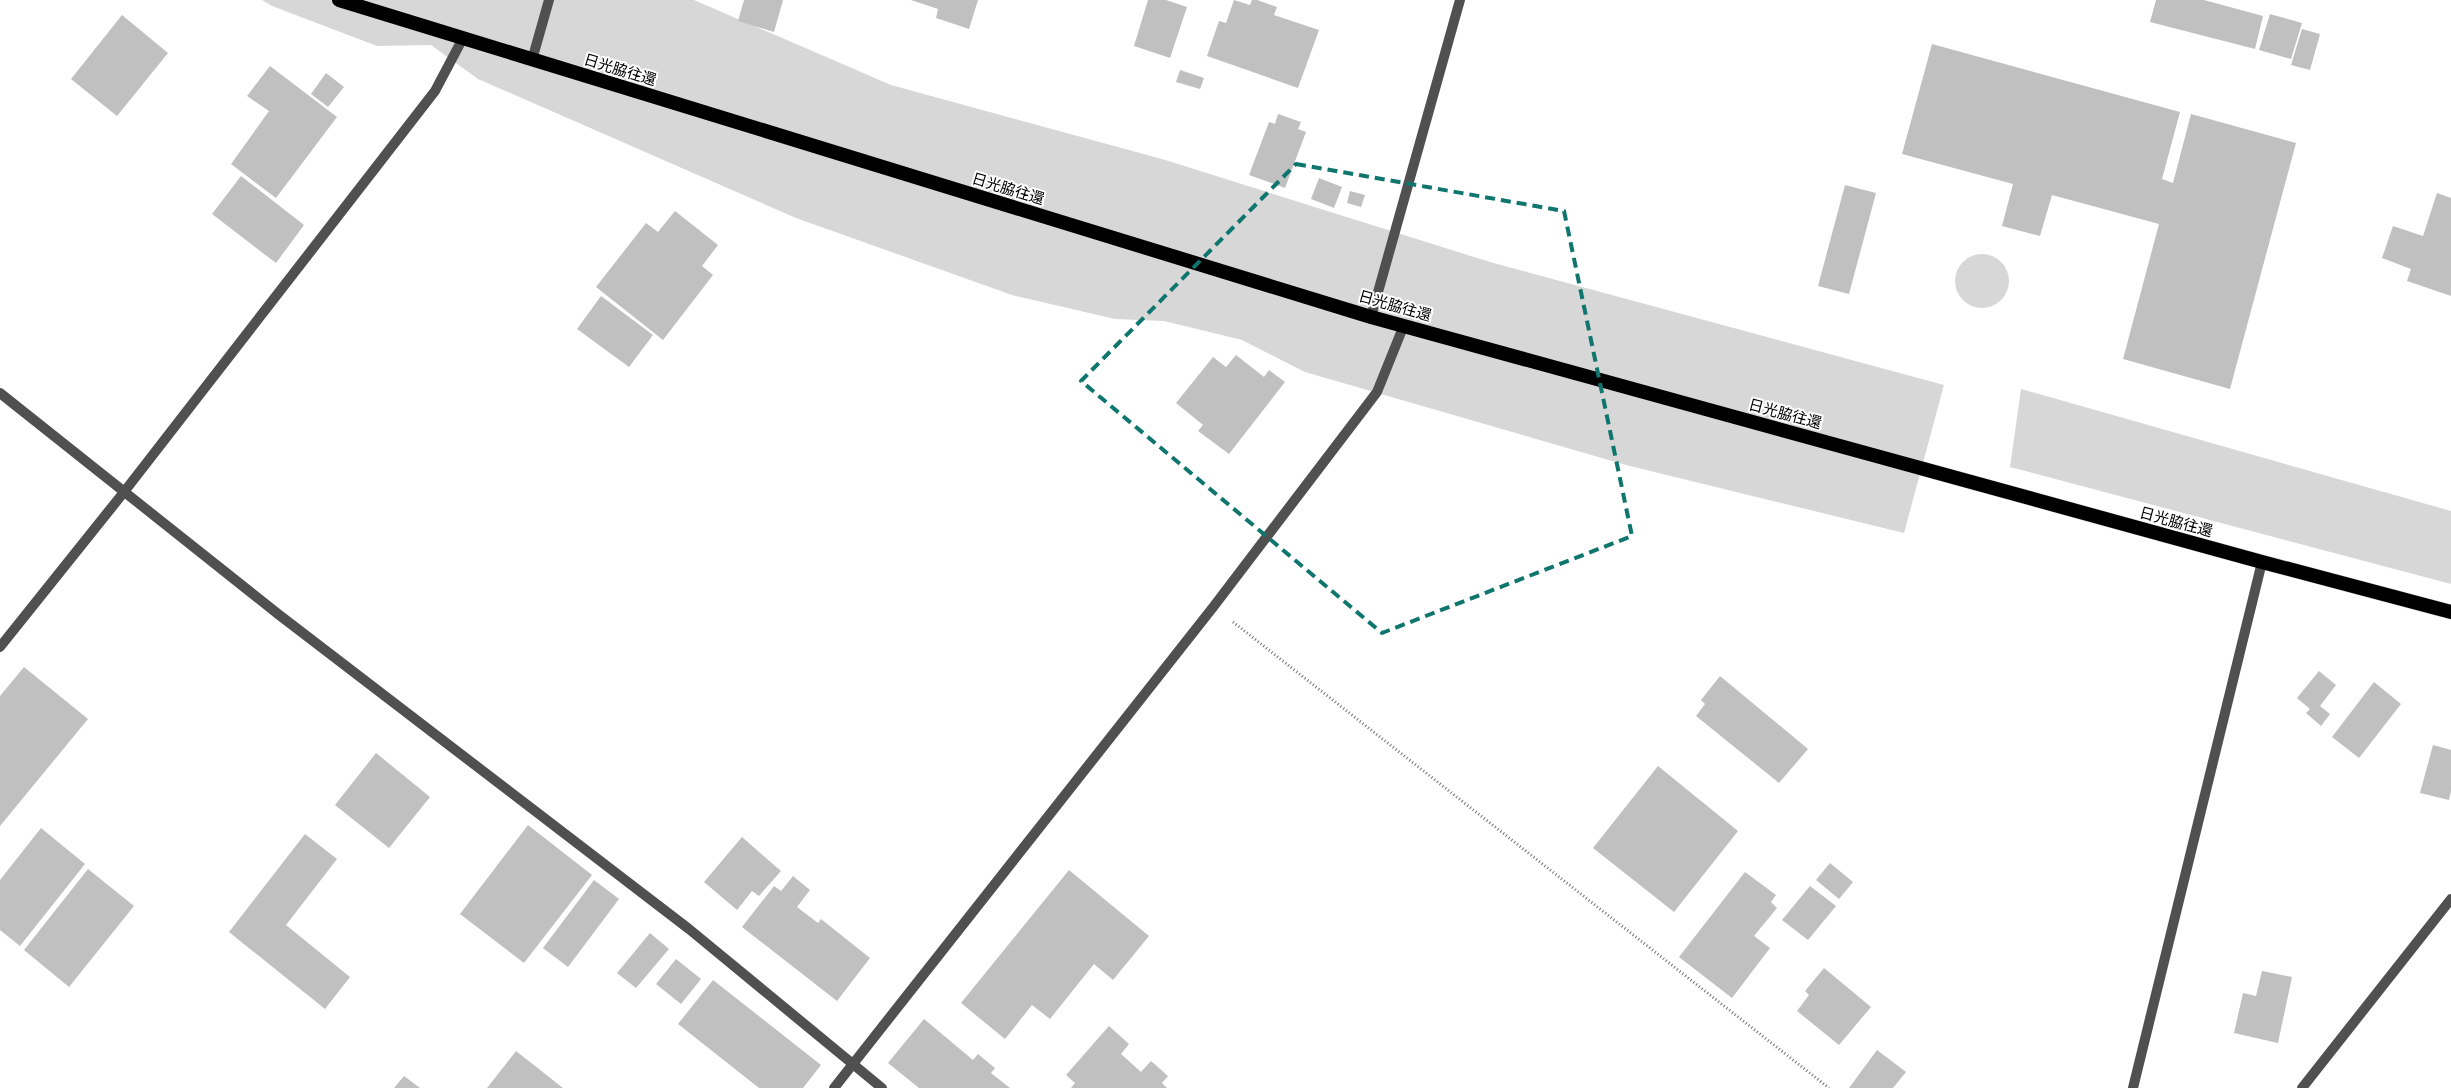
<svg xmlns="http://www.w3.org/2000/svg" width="2451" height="1088" font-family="'Asap Condensed','Noto Sans JP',sans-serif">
<rect width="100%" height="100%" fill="#fff"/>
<!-- green -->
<g fill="#d7d7d7">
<path d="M 262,0 L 694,0 L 891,85 L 1162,159 L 1490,262 L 1944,385 L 1904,533 L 1626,465 L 1305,372 L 1242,340 L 1164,321 L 1115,319 L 1012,295 L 796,218 L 478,79 L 431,45 L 377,46 L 272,6 Z"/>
<circle cx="1982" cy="281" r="27"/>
<path d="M 2021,389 L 2451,511 L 2451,584 L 2010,467 Z"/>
</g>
<!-- building -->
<g fill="#c0c0c0">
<path d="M 744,0 L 783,0 L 774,32 L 738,21 Z"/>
<path d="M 911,0 L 978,0 L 969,29 L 936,18 L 938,9 Z"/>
<path d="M 1148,0 L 1166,0 L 1187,7 L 1170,58 L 1134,46 Z"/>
<path d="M 1234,0 L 1250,5 L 1252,0 L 1257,0 L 1277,7 L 1274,15 L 1319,30 L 1298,88 L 1207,56 L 1219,21 L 1226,23 Z"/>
<path d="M 2156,0 L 2204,0 L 2263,16 L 2255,49 L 2150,22 Z"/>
<path d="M 2270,14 L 2302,23 L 2291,59 L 2259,50 Z"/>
<path d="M 122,15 L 168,53 L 117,116 L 71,79 Z"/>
<path d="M 2302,29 L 2320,34 L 2310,70 L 2291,65 Z"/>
<path d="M 1932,44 L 2180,112 L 2162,179 L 2173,183 L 2191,114 L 2296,143 L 2230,389 L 2123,359 L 2159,224 L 2052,195 L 2040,236 L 2002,226 L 2013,184 L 1902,154 Z"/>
<path d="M 270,66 L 337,117 L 276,198 L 231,164 L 269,111 L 247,96 Z"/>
<path d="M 1180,70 L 1204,78 L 1200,89 L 1176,82 Z"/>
<path d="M 326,73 L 344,87 L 328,107 L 311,94 Z"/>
<path d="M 1278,114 L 1301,122 L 1298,129 L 1306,132 L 1285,188 L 1249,175 L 1269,122 L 1275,124 Z"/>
<path d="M 241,176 L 304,225 L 276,263 L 212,214 Z"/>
<path d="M 1319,178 L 1342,187 L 1334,208 L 1311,199 Z"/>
<path d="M 1845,185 L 1876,193 L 1849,294 L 1818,286 Z"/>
<path d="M 1350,191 L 1365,195 L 1361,207 L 1347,203 Z"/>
<path d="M 2437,193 L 2451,198 L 2451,296 L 2407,281 L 2411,269 L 2382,258 L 2393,226 L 2423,236 Z"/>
<path d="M 675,211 L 718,245 L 702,266 L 713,275 L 663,340 L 596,287 L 646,223 L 658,232 Z"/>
<path d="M 601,296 L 653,335 L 629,367 L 577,329 Z"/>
<path d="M 1236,355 L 1264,377 L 1269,370 L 1285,382 L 1229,454 L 1198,431 L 1203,425 L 1176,403 L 1213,357 L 1226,367 Z"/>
<path d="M 24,667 L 88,719 L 0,826 L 0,696 Z"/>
<path d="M 2319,671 L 2336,685 L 2320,706 L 2330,714 L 2321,726 L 2306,713 L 2310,709 L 2297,698 Z"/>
<path d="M 1720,676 L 1808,749 L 1779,783 L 1696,716 L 1705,704 L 1701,700 Z"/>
<path d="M 2374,682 L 2401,704 L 2359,758 L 2332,737 Z"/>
<path d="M 2433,745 L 2451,750 L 2451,791 L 2449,800 L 2420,793 Z"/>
<path d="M 376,753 L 430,797 L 389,848 L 335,805 Z"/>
<path d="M 1658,766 L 1738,831 L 1674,912 L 1593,848 Z"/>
<path d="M 528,825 L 592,875 L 524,963 L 460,914 Z"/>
<path d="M 41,828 L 85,864 L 20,946 L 0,930 L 0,880 Z"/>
<path d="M 305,834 L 337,859 L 286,925 L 350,977 L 325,1009 L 229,932 Z"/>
<path d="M 742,837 L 781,871 L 759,896 L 752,891 L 737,910 L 704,882 Z"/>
<path d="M 1830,863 L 1853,882 L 1839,899 L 1816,880 Z"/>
<path d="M 88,869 L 134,906 L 69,987 L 24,950 Z"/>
<path d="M 1069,870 L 1149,936 L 1113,980 L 1094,964 L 1050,1019 L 1032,1005 L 1005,1039 L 961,1003 Z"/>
<path d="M 1745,872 L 1776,895 L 1771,902 L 1777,908 L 1754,936 L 1770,948 L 1732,998 L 1679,957 Z"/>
<path d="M 793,876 L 810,890 L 797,907 L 818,923 L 821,919 L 870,958 L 837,1001 L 742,927 L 774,886 L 781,891 Z"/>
<path d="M 594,880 L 619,899 L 568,967 L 543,948 Z"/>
<path d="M 1810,886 L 1836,906 L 1808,940 L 1782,920 Z"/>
<path d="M 650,933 L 669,949 L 636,988 L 617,973 Z"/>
<path d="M 676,959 L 701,979 L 681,1004 L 656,984 Z"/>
<path d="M 1824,968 L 1871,1007 L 1839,1045 L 1797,1011 L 1809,995 L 1805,991 Z"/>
<path d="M 2262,971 L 2292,977 L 2278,1043 L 2234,1033 L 2243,993 L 2256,996 Z"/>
<path d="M 713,980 L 821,1065 L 803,1088 L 759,1088 L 678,1024 Z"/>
<path d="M 924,1019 L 973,1060 L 978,1054 L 995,1068 L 991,1073 L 1010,1088 L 919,1088 L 888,1063 Z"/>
<path d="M 1109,1026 L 1129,1044 L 1121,1054 L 1141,1072 L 1151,1061 L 1168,1076 L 1162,1083 L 1167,1088 L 1071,1088 L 1075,1083 L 1066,1075 Z"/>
<path d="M 1877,1050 L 1906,1072 L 1893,1088 L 1849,1088 Z"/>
<path d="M 516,1051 L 563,1088 L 487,1088 Z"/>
<path d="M 404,1076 L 420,1088 L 394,1088 Z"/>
</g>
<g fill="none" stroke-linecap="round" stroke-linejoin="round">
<!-- trunk casing -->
<g stroke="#dbdbdb" stroke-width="15">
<path id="trunk" d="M 339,0 L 1371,317 L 2262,562 L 2451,612"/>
</g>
<!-- path -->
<path stroke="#727272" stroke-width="3" stroke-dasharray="1 2.5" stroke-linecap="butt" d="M 1233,622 L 1829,1088"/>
<!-- minor -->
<g stroke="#505050" stroke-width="10">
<path d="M 532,60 L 549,0"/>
<path d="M 1371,317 L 1460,0"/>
<path d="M 0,393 L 278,614 L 689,929 L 882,1088"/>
<path d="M 0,647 L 124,492 L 435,91 L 463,38"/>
<path d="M 834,1088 L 1214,606 L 1377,392 L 1404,325"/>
<path d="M 2302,1088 L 2451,899"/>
</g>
<!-- tertiary -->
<path stroke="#505050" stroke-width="10" d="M 2133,1088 L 2262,562"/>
<!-- trunk -->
<use href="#trunk" stroke="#000" stroke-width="14"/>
</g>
<!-- marked area -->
<path fill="none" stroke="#0f766e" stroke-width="4" stroke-dasharray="10 6" stroke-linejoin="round" d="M 1296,164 L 1564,211 L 1632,536 L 1382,633 L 1081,381 Z"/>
<g text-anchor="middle" stroke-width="4" stroke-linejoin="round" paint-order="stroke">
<!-- street labels -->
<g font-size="15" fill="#000" stroke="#fff">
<text transform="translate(620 70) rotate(17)" y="5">日光脇往還</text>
<text transform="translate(1008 189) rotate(17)" y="5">日光脇往還</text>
<text transform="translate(1395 306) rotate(16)" y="5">日光脇往還</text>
<text transform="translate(1785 414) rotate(15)" y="5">日光脇往還</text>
<text transform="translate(2176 522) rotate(15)" y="5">日光脇往還</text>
</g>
</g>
</svg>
